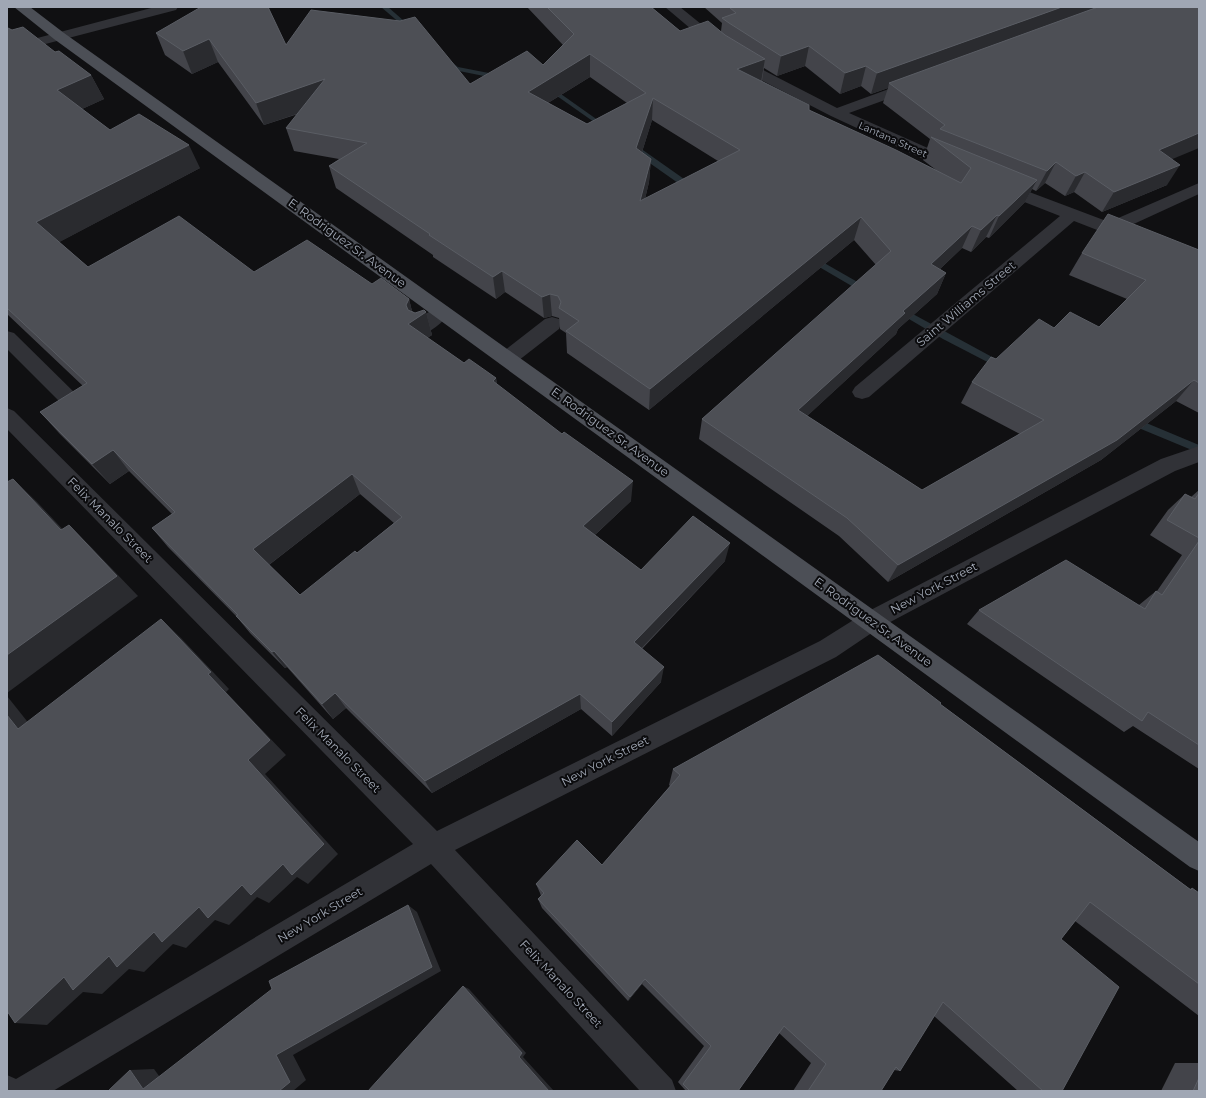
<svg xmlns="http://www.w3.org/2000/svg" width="1206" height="1098" font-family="Montserrat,sans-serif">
<rect width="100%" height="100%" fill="#101012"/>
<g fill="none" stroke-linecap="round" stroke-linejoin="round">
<!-- stream -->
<g fill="#263036" fill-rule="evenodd">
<path d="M 381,7 L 388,7 L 412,28 L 412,30 L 408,30 Z"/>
<path d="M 446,61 L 450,61 L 458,67 L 499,75 L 502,77 L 499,79 L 454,70 L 446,63 Z"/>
<path d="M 547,87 L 551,87 L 609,128 L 604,129 L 547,89 Z"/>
<path d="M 634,148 L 640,148 L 694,186 L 694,190 L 688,190 L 634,152 Z"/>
<path d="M 812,256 L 868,288 L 868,292 L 862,292 L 809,261 L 808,259 Z"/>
<path d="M 900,307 L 1005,364 L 1006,366 L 1005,368 L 999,368 L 943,339 L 897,312 L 896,310 Z"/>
<path d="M 1132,417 L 1199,445 L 1199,453 L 1129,424 L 1127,421 Z"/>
</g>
<!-- minor -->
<g fill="#313237" fill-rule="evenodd">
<path d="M 155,7 L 178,7 L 176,10 L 7,54 L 7,46 Z"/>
<path d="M 665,7 L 680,7 L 733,50 L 765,71 L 837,108 L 908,82 L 913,81 L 918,82 L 920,85 L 918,88 L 849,113 L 957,161 L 959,165 L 957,169 L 951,170 L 945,169 L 831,116 L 755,77 L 723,56 Z"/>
<path d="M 1000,181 L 1109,222 L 1199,183 L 1199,194 L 1125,228 L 1134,232 L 1137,236 L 1134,240 L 1128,242 L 1074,221 L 869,397 L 862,399 L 855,397 L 852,392 L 855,387 L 1060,216 L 994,190 L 992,186 L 994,182 Z"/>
<path d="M 442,305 L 448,307 L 451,312 C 447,318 430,334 422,334 C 420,334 418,332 415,332 L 413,327 C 418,318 432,309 442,305 Z"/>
<path d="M 552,317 L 559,319 L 561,324 L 559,329 L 514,364 L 507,366 L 500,364 L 497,359 L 500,354 L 545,319 Z"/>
<path d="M 7,331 L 14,333 L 83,401 L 86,406 L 83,411 L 76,414 L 69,411 L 7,349 Z"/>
<path d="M 7,408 L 14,411 L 437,831 L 820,641 L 863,614 L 1161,459 L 1199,446 L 1199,462 L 1175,471 L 879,628 L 836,657 L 455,850 L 672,1080 L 676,1091 L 640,1091 L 431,864 L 53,1091 L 7,1091 L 7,1075 L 16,1079 L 413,844 L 7,429 Z"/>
</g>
<!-- major -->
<path fill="#4c4f56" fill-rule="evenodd" d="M 14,7 L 30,7 L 64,33 L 1199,842 L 1199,871 L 1190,867 L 54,39 Z"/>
</g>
<!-- wall -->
<g fill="#43444a" fill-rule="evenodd">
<path d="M 527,7 L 651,7 L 680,31 L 721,31 L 722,23 L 704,7 L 1199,7 L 1167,185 L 1102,212 L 1074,192 L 1065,196 L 1045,183 L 1036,191 L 1032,189 L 1025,202 L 989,238 L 986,237 L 971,252 L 962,248 L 940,269 L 946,273 L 937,294 L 898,329 L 896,334 L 807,416 L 922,490 L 1020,434 L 961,403 L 972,382 L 996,359 L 1054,328 L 1099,327 L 1127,299 L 1069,275 L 1082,253 L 1199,250 L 1199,413 L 1176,401 L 1101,460 L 888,582 L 839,536 L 699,439 L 702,419 L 876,265 L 854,240 L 649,410 L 567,353 L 566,333 L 560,329 L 559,318 L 552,316 L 544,318 L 505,292 L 496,299 L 433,257 L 433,255 L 336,188 L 329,166 L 339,159 L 294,151 L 286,128 L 298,114 L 264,125 L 218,62 L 192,74 L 165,55 L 156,33 L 286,45 L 470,84 L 543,65 L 563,45 ZM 805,66 L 840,94 L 861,86 L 871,94 L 888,88 L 883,103 L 930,139 L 923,160 L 936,170 L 809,110 L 762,81 L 764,68 L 777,76 ZM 590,77 L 627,103 L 587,124 L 548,103 ZM 652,120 L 718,161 L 645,199 L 649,182 L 651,159 L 642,152 Z"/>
<path d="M 7,28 L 55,52 L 91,75 L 104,99 L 82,109 L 110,130 L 200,168 L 59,242 L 88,267 L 254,272 L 372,284 L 409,299 L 412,311 L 415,313 L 426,312 L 432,335 L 427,338 L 464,363 L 496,378 L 497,385 L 631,501 L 595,535 L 641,570 L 725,561 L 642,649 L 661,682 L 612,736 L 581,709 L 432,793 L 346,708 L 333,719 L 287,667 L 285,668 L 250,633 L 236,616 L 168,547 L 152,528 L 172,514 L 129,471 L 110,484 L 59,433 L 40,412 L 83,386 L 7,314 ZM 360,494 L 394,523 L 357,553 L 300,595 L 269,565 Z"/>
<path d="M 1199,490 L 1199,769 L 1133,726 L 1124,732 L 967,624 L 979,610 L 1139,605 L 1156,591 L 1157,591 L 1182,555 L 1150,535 L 1168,510 L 1185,494 L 1191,497 Z"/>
<path d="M 940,704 L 1190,889 L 1192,888 L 1199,893 L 1199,1016 L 1075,921 L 1061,939 L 1062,1091 L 1018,1091 L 934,1016 L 900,1071 L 894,1070 L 881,1091 L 793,1091 L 811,1063 L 779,1033 L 738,1091 L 686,1091 L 678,1082 L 704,1046 L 642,984 L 628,1001 L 542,908 L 538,899 L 541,896 L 540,893 L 536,884 L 602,865 L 670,786 L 669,785 L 673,769 Z"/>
<path d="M 1175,1063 L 1199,1063 L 1199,1091 L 1161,1091 Z"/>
</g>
<!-- shaded-wall -->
<g fill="#2a2b2f">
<path d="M 1062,7 L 1109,7 L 889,83 L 888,88 L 871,94 L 877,73 Z"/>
<path d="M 209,39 L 218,62 L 192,74 L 183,51 Z"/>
<path d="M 809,46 L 805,66 L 777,76 L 781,56 Z"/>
<path d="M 590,54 L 590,77 L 530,114 L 528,92 Z"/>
<path d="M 765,59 L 761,82 L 737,69 Z"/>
<path d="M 866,66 L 861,86 L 840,94 L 845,73 Z"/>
<path d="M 91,75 L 104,99 L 71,114 L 57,90 Z"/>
<path d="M 325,79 L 332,102 L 264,125 L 256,103 Z"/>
<path d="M 653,98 L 652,120 L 636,171 L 636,148 Z"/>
<path d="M 1199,133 L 1199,148 L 1146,170 L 1159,150 Z"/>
<path d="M 189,145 L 200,168 L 52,246 L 36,222 Z"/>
<path d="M 651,159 L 649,182 L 639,224 L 640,201 Z"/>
<path d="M 1056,162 L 1045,183 L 1036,191 L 1047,171 Z"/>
<path d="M 1180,165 L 1167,185 L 1102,212 L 1114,192 Z"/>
<path d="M 1085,172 L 1074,192 L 1065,196 L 1076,176 Z"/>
<path d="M 1037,180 L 1025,202 L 989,238 L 999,216 Z"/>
<path d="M 997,215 L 986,237 L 971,252 L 981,230 Z"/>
<path d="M 861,217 L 854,240 L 649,410 L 650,389 Z"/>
<path d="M 972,226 L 962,248 L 922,286 L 931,264 Z"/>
<path d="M 502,271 L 505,292 L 496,299 L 493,277 Z"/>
<path d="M 946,273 L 937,294 L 898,329 L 896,334 L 792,430 L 798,410 L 903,311 Z"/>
<path d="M 550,294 L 552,316 L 544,318 L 542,297 Z"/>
<path d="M 409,299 L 414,320 L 426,312 L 432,335 L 414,347 L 408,324 L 406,305 Z"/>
<path d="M 496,378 L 500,400 L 493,381 Z"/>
<path d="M 1194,380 L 1176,401 L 1101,460 L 888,582 L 898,565 Z"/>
<path d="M 113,450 L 129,471 L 110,484 L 92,464 Z"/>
<path d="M 352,474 L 360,494 L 266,567 L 253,549 Z"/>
<path d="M 13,479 L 37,502 L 84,552 L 61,530 Z"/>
<path d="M 633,481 L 631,501 L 584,545 L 583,526 Z"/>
<path d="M 69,525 L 91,547 L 138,596 L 7,693 L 7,655 Z"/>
<path d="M 730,543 L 725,561 L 632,658 L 634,642 Z"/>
<path d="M 161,619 L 181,638 L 229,689 L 226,692 L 286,755 L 265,774 L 338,854 L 308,884 L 297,877 L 269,903 L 257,897 L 229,925 L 215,920 L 186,948 L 173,944 L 144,972 L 129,969 L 102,994 L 83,992 L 47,1025 L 15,1023 L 248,760 L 208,674 Z"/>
<path d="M 274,651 L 287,667 L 285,668 L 272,652 Z"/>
<path d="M 664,667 L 661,682 L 612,736 L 612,722 Z"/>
<path d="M 335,693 L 346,708 L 333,719 L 322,704 Z"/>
<path d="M 580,694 L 581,709 L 432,793 L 425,781 Z"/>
<path d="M 7,696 L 46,745 L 18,729 L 7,715 Z"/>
<path d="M 408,905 L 417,912 L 441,971 L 293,1055 L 306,1080 L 293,1091 L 279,1091 L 276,1055 Z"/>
<path d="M 645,979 L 642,984 L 628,1001 L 630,997 Z"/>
<path d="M 463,986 L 469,989 L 526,1053 L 523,1057 L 554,1091 L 549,1091 L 519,1057 Z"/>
<path d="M 154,1069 L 167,1087 L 143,1089 L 130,1070 Z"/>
</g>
<!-- building -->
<g fill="#4d4f55" stroke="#5a5d64" fill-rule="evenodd">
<path d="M 201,7 L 268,7 L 286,45 L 311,10 L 400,21 L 415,17 L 470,84 L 527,51 L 543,65 L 574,34 L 547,7 L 651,7 L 680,31 L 708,21 L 725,35 L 765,59 L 737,69 L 809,105 L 809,110 L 896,150 L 961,183 L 971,168 L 931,137 L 1037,180 L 999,216 L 997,215 L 981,230 L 972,226 L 931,264 L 946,273 L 903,311 L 905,313 L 798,410 L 922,490 L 1044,420 L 972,382 L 991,357 L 996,359 L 1039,319 L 1054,328 L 1070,312 L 1099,327 L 1146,280 L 1082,253 L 1108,214 L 1199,250 L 1199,383 L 1194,380 L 1117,440 L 898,565 L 847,518 L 702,419 L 891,251 L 861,217 L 650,389 L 566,331 L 579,321 L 559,308 L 561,302 L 558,296 L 550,294 L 542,297 L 502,271 L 493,277 L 429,235 L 430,234 L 329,166 L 367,143 L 286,128 L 325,79 L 256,103 L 209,39 L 183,51 L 156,33 ZM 590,54 L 646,93 L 587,124 L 528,92 ZM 653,98 L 740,150 L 640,201 L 651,159 L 636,148 Z"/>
<path d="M 729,7 L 1062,7 L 877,73 L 866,66 L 845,73 L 809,46 L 781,56 L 729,23 L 722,18 L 736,13 Z"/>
<path d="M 1098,7 L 1199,7 L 1199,133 L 1159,150 L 1180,165 L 1114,192 L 1085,172 L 1076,176 L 1056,162 L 1047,171 L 940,129 L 945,125 L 889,83 Z"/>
<path d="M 23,27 L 55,52 L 59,51 L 91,75 L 57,90 L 110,130 L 139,114 L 189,145 L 36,222 L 88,267 L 179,216 L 254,272 L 307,240 L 372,284 L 381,278 L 409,299 L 406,305 L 408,310 L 415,313 L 424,310 L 426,312 L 408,324 L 464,363 L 469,359 L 496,378 L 493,381 L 562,434 L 564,432 L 633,481 L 583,526 L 641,570 L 693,516 L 730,543 L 634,642 L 664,667 L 612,722 L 580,694 L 425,781 L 335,693 L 322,704 L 274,651 L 272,652 L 236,616 L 238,615 L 152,528 L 175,512 L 113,450 L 92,464 L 40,412 L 87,383 L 7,308 L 7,28 L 8,28 L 12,30 ZM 352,474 L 402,517 L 357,553 L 355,551 L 300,595 L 253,549 Z"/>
<path d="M 13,479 L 61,530 L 69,525 L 117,576 L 7,655 L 7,482 Z"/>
<path d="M 1199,493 L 1199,538 L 1167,520 L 1185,494 L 1195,499 Z"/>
<path d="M 1199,541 L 1199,745 L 1148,712 L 1142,721 L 979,610 L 1066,560 L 1145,609 L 1156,591 L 1162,595 Z"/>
<path d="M 161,619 L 211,672 L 208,674 L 270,740 L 248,760 L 324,844 L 292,875 L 283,864 L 251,895 L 242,885 L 208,918 L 199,907 L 162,942 L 154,932 L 117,967 L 109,956 L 73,990 L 64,977 L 15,1023 L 7,1011 L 7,715 L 18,729 Z"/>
<path d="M 878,655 L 941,703 L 940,704 L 1191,890 L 1192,888 L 1199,893 L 1199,984 L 1090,902 L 1061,939 L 1119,987 L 1062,1091 L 1043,1091 L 943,1002 L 900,1071 L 896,1067 L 881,1091 L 808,1091 L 826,1064 L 784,1026 L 738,1091 L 690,1091 L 683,1084 L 711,1046 L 645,979 L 630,997 L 538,899 L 544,893 L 536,884 L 577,840 L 602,865 L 680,775 L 673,769 Z"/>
<path d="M 408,905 L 432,967 L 276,1055 L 290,1082 L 279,1091 L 108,1091 L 130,1070 L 143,1089 L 272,989 L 269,981 Z"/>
<path d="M 463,986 L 522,1053 L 519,1057 L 549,1091 L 368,1091 Z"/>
<path d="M 1199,1078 L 1199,1091 L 1193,1091 Z"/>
</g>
<g text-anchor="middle" stroke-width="4" stroke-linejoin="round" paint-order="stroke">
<!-- far-street labels -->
<g font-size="10" fill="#a0a7b4" stroke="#0b0b0d">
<text transform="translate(893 139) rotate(24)" y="4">Lantana Street</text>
</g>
<!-- street labels -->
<g font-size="12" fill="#a0a7b4" stroke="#0b0b0d">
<text transform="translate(347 243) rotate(36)" y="4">E. Rodriguez Sr. Avenue</text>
<text transform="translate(966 304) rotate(-40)" y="4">Saint Williams Street</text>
<text transform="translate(610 432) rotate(36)" y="4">E. Rodriguez Sr. Avenue</text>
<text transform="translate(110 520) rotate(45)" y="4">Felix Manalo Street</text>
<text transform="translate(934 588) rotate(-28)" y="4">New York Street</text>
<text transform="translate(873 622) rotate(36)" y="4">E. Rodriguez Sr. Avenue</text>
<text transform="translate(338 750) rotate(45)" y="4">Felix Manalo Street</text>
<text transform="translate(605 761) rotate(-27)" y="4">New York Street</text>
<text transform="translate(320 915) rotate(-31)" y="4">New York Street</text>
<text transform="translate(561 984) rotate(47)" y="4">Felix Manalo Street</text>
</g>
</g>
<!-- border -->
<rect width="1206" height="1098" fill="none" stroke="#a0a7b4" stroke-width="16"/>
</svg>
